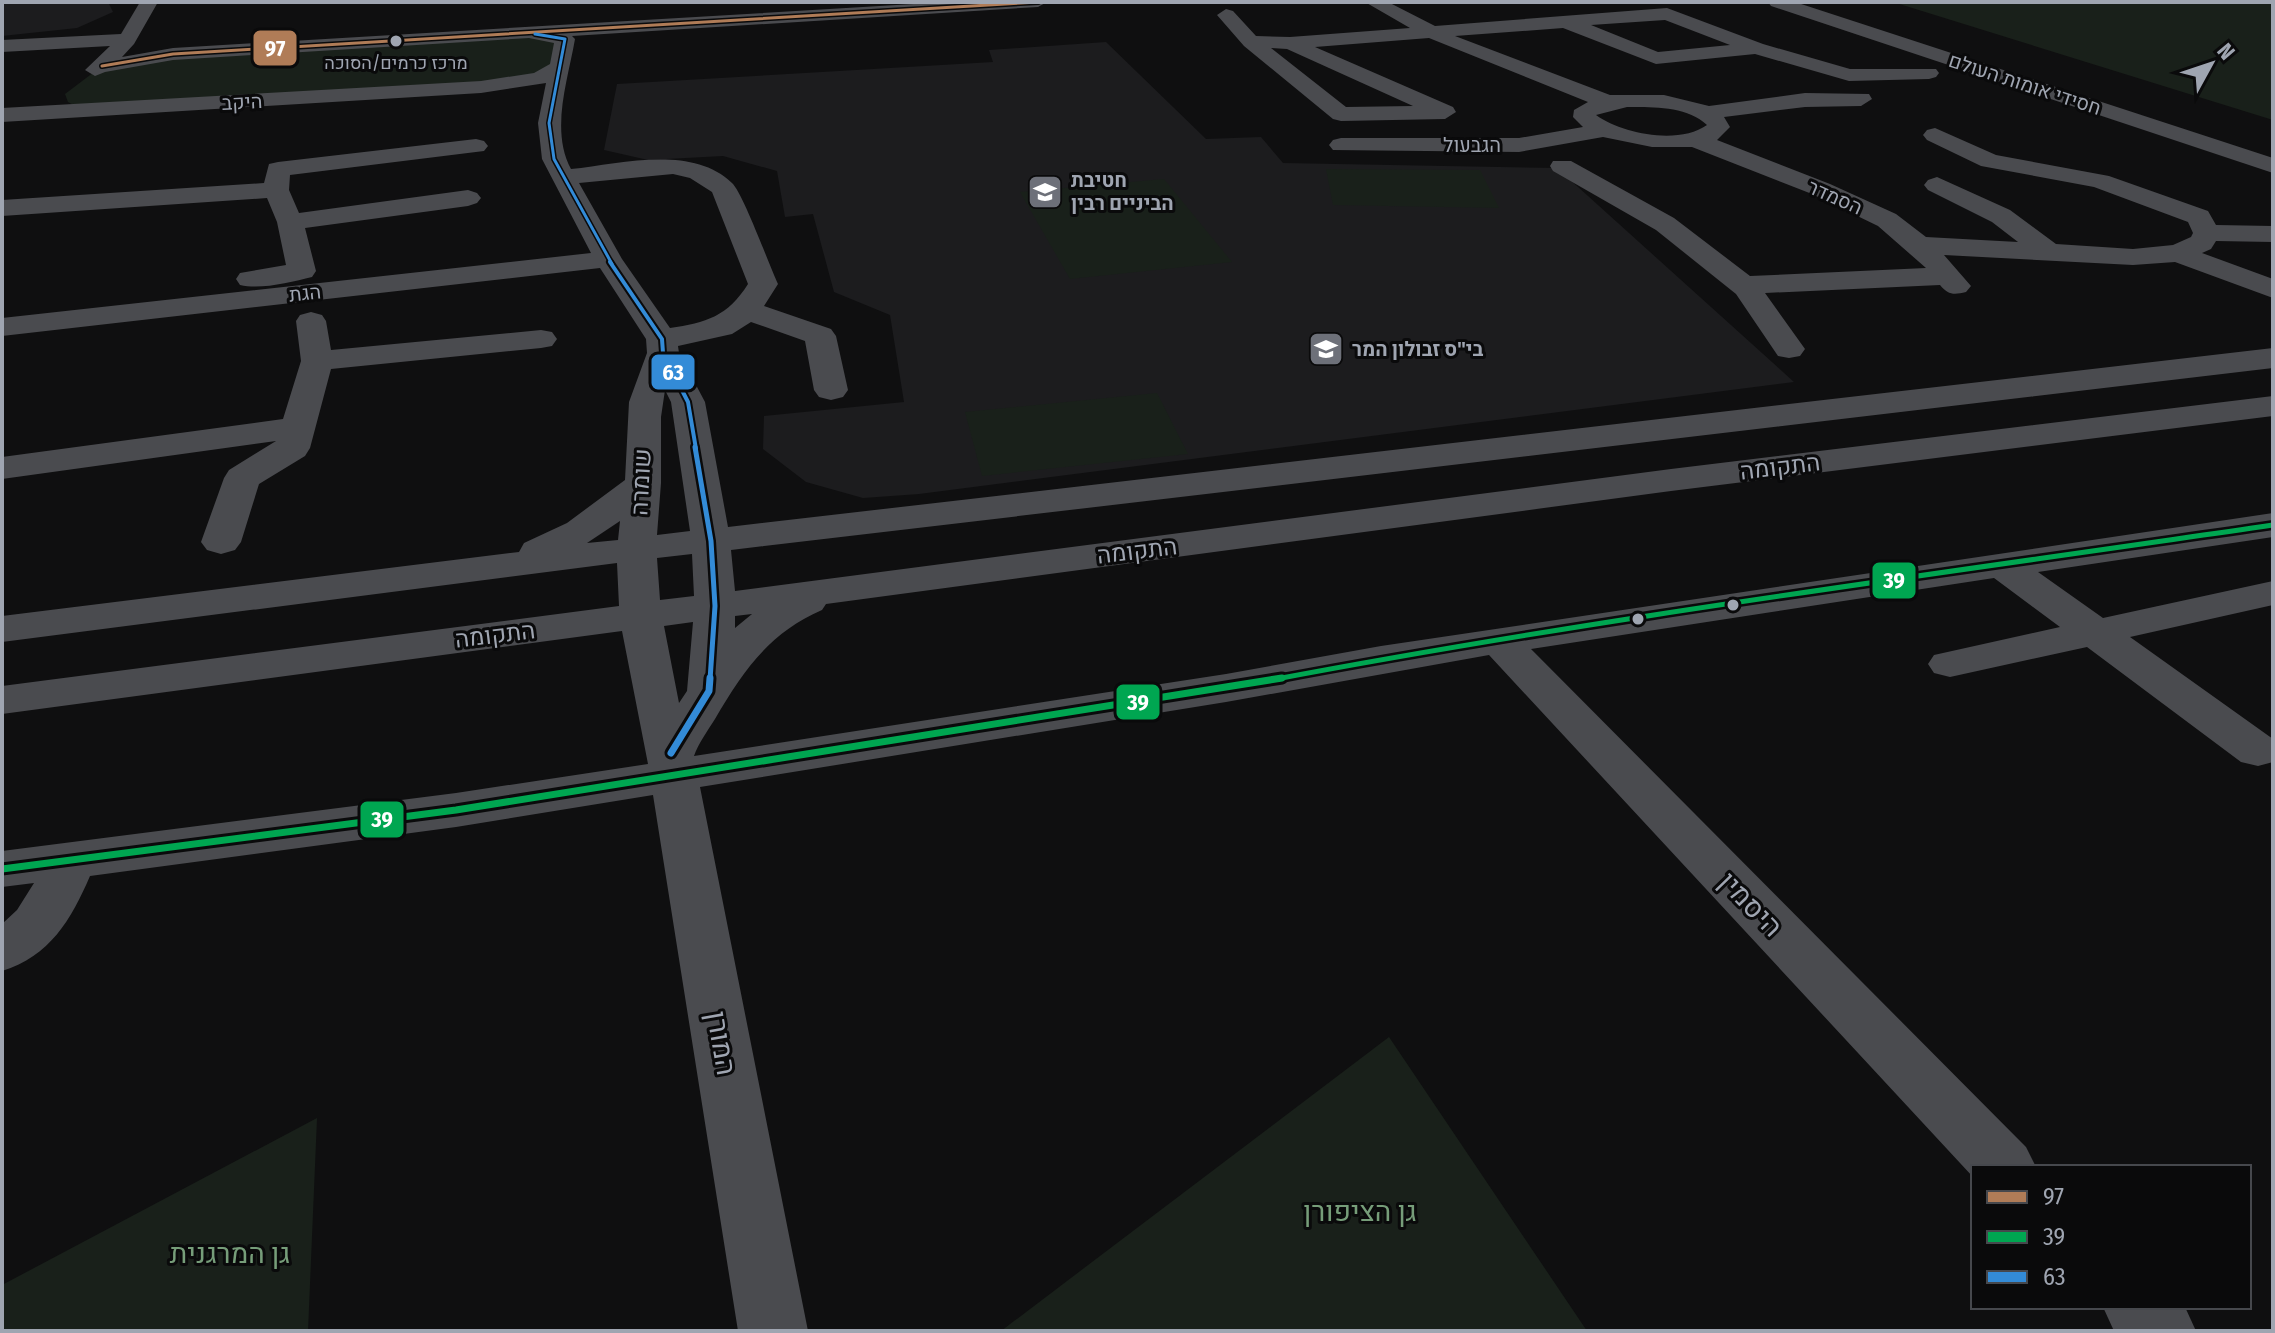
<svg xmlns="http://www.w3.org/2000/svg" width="2275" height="1333" font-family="'Fira Sans Condensed',Heebo,sans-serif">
<rect width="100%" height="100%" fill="#0f0f10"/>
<!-- built -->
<g fill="#1c1c1e">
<path d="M 2,2 L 108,2 L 113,12 L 77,28 L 2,36 Z"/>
<path d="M 1106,42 L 1206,139 L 1261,137 L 1283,163 L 1557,168 L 1794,382 L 919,494 L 863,498 L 806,482 L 763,449 L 764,416 L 904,402 L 890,315 L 834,292 L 813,214 L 785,217 L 777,171 L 723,156 L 648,160 L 604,150 L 617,84 L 993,62 L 989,50 Z"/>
</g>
<!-- green -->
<g fill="#19201a">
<path d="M 1893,2 L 2273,2 L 2273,120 Z"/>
<path d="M 535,34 L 566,46 L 539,78 L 77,107 L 68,102 L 65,94 L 102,66 L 124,60 Z"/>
<path d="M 1326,169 L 1480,170 L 1499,208 L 1333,205 Z"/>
<path d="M 1164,179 L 1232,262 L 1070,279 L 1020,192 Z"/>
<path d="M 1157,393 L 1188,454 L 982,476 L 965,412 Z"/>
<path d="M 1389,1037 L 1587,1331 L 1001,1331 Z"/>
<path d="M 317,1118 L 308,1331 L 2,1331 L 2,1285 Z"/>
</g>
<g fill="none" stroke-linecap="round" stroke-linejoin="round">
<!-- minor -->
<g fill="#4a4b4f" fill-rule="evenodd">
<path d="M 140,2 L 158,2 L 134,44 L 122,57 L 173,48 L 947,2 L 1047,2 L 1038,7 L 572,36 L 575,39 C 568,80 550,130 571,169 C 620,164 692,144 732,183 C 743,193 769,265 778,284 L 764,306 L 831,329 L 836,336 L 848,390 L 843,397 L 831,400 L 819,397 L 814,390 L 805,341 L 751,322 L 732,334 L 678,346 L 679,353 L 705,402 L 728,527 L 2273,348 L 2273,368 L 731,550 L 735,591 L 1671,469 L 2273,396 L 2273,416 L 1671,491 L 826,604 L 822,610 C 769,633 743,671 715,719 C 708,730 698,744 694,756 L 1226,674 L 1381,646 L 2273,513 L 2273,537 L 2038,572 L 2103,618 L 2273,581 L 2273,605 L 2130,637 L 2273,739 L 2273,762 L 2258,766 L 2241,762 L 2087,647 L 1950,677 L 1934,673 L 1928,664 L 1934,655 L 2060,627 L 1994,578 L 1531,649 L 2026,1147 L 2036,1167 L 1973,1167 L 1973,1177 L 1489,655 L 1226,702 L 700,787 L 808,1331 L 738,1331 L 653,795 L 456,827 L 90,876 C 71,920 50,956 2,971 L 2,924 L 17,910 L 34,883 L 2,887 L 2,851 L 456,793 L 648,764 L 622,631 L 2,714 L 2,686 L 619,606 L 617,563 L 2,642 L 2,616 L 519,552 L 524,543 L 567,523 L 625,480 L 629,402 L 647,353 L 646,339 L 600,268 L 2,336 L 2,318 L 591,253 L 542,159 L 538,123 L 546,83 L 481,93 L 2,122 L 2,108 L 481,81 L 534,73 L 550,64 L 554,43 L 529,38 L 173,60 L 105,72 L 95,76 L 85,70 L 110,46 L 2,52 L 2,40 L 121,34 ZM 673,174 L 690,178 L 712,192 L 748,284 C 728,316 706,323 670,328 L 622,259 L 579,183 ZM 665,390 L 671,402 L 690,531 L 657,535 L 661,483 L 661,417 ZM 620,521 L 618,540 L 587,543 ZM 692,554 L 694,596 L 660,600 L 657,558 ZM 752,614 L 735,628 L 735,616 ZM 693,622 L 687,691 L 679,703 L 664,626 Z"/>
<path d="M 1365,2 L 1388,2 L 1435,26 L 1667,8 L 1763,44 L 1850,69 L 1936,69 L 1939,73 L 1936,77 L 1929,79 L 1849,81 L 1755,54 L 1656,64 L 1563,28 L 1455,36 L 1610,95 L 1664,95 L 1709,106 L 1805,93 L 1869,94 L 1872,99 L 1861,106 L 1805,107 L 1724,117 L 1730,127 L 1717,140 L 1830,184 L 1896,214 L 1926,237 L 2018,242 L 1992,222 L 1928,190 L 1924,185 L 1928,180 L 1937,177 L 2010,210 L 2056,244 L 2133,249 L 2173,245 L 2191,237 L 2193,233 L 2188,222 L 2094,187 L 1981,166 L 1927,140 L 1923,135 L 1927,130 L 1935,128 L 1996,155 L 2109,176 L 2208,211 L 2216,225 L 2273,226 L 2273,242 L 2216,241 L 2211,249 L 2202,253 L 2273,279 L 2273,298 L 2175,262 L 2133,265 L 1944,255 L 1971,286 L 1966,292 C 1954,295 1948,295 1940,285 L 1765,293 L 1805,349 L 1800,356 L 1789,358 L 1778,356 L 1736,294 L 1656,230 L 1553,171 L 1550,166 L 1553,161 L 1571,161 L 1674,218 L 1750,276 L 1926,268 L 1878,226 L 1812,194 L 1692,147 L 1652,147 L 1603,137 L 1519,152 L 1333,150 L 1329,145 L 1333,140 L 1341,138 L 1519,138 L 1583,127 L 1573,117 L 1574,110 L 1588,102 L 1429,38 L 1315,47 L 1453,107 L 1456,112 L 1445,119 L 1341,121 L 1333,119 L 1244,46 L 1217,15 L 1226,9 L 1233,11 L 1256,36 L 1290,37 L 1410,28 ZM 1665,20 L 1730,45 L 1658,52 L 1591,25 ZM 1271,48 L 1287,49 L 1413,106 L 1346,107 ZM 1627,107 C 1653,107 1687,106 1707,125 C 1679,145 1622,134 1596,115 Z"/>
<path d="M 1768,2 L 1795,2 L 2273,158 L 2273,173 L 1771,6 Z"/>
<path d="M 476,139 L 484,141 L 488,146 L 484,151 L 290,175 L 289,190 L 299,213 L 468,190 L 477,193 L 481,198 L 477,203 L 468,206 L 305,228 L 316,271 L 312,277 C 291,282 261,290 240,285 L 236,279 L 240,273 L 286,265 L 277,222 L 267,198 L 2,216 L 2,200 L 264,183 L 269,164 L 278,162 Z"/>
<path d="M 311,312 L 322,315 L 326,321 L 331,350 L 541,330 L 552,332 L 557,339 L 552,346 L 541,348 L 331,369 L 310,448 L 305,456 L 259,484 L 241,542 L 235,550 L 221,554 L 207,550 L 201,542 L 224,478 L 229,470 L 276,441 L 2,479 L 2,457 L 283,419 L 301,361 L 296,321 L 300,315 Z"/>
<path d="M 2103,1307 L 2185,1307 L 2196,1331 L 2114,1331 Z"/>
</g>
<!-- bus-1 casing -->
<g stroke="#0a0a0b" stroke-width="6">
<path id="bus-1" d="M 102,66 L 173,54 L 1038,2"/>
</g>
<!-- bus-2-far1 casing -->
<g stroke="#0a0a0b" stroke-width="10">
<path id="bus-2-far1" d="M 1271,680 C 1603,617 1939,574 2273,525"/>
</g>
<!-- bus-2 casing -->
<g stroke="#0a0a0b" stroke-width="13">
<path id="bus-2" d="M 2,869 L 456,810 L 1282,678"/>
</g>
<!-- bus-3-far3 casing -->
<g stroke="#0a0a0b" stroke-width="6">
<path id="bus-3-far3" d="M 535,34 L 565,39 L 549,123 L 554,159 L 612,264"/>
</g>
<!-- bus-3-far2 casing -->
<g stroke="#0a0a0b" stroke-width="8">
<path id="bus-3-far2" d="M 610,262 L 662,339 L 663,353 L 688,402 L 696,449"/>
</g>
<!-- bus-3-far1 casing -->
<g stroke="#0a0a0b" stroke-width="10">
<path id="bus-3-far1" d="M 695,447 L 711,541 L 715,606 L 710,680"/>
</g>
<!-- bus-3 casing -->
<g stroke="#0a0a0b" stroke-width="13">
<path id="bus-3" d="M 671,753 L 709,691 L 710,678"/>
</g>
<!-- bus-1 -->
<use href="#bus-1" stroke="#b07c57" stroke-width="3"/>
<!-- bus-2-far1 -->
<use href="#bus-2-far1" stroke="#00a651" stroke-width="5"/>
<!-- bus-2 -->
<use href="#bus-2" stroke="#00a651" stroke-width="7"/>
<!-- bus-3-far3 -->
<use href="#bus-3-far3" stroke="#338bd7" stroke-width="3"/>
<!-- bus-3-far2 -->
<use href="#bus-3-far2" stroke="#338bd7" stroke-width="4"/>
<!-- bus-3-far1 -->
<use href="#bus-3-far1" stroke="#338bd7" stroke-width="5"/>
<!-- bus-3 -->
<use href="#bus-3" stroke="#338bd7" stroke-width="7"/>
</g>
<!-- icons -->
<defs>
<g id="school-square" transform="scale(1.8)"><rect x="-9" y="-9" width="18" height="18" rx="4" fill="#6d7079" stroke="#0a0a0b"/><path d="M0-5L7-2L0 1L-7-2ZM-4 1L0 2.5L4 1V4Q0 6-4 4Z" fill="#fff"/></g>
</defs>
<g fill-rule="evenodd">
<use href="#school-square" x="1045" y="192"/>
<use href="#school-square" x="1326" y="349"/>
</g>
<!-- markers -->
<g fill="#9fa5b1" stroke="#0a0a0b" stroke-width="3">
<circle cx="396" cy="41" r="7"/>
<circle cx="1733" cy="605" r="7"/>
<circle cx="1638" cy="619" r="7"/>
</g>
<g text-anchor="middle" stroke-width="6" stroke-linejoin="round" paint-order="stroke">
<!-- far-bus labels -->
<g font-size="18" fill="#9fa5b1" stroke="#0a0a0b">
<text x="396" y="69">מרכז כרמים/הסוכה</text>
</g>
<!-- far-street labels -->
<g font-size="20" fill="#9fa5b1" stroke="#0a0a0b">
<text transform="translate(2025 84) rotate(18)" y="7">חסידי אומות העולם</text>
<text transform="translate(242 102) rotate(-3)" y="7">היקב</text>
<text x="1472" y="152">הגבעול</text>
<text transform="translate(1835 197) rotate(24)" y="7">הסמדר</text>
<text transform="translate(305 293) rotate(-6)" y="7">הגת</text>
</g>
<!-- far-poi labels -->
<g font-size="20" font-weight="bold" fill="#9fa5b1" stroke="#0a0a0b" text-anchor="start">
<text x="1071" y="187">חטיבת<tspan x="1071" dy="23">הביניים רבין</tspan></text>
<text x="1352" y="356">בי"ס זבולון המר</text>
</g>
<!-- street labels -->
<g font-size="24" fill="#9fa5b1" stroke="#0a0a0b">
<text transform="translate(1780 467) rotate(-7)" y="8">התקומה</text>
<text transform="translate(641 482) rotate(-87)" y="8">שומרה</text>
<text transform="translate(1137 551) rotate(-7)" y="8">התקומה</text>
<text transform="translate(495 635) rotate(-7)" y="8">התקומה</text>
</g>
<!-- near-street labels -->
<g font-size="28" fill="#9fa5b1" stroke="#0a0a0b">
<text transform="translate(1751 904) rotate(46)" y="10">היסמין</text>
<text transform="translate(722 1043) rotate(80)" y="10">המורן</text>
</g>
<!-- near-park labels -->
<g font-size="28" fill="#769d79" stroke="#0a0a0b">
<text x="1360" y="1221">גן הציפורן</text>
<text x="230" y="1263">גן המרגנית</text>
</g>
</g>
<g stroke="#0a0a0b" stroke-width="3">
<rect x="252" y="29" width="46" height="38" rx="8" fill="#b07c57"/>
<rect x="650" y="353" width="46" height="38" rx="8" fill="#338bd7"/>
<rect x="1871" y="561" width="46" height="39" rx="8" fill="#00a651"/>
<rect x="1115" y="683" width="46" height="38" rx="8" fill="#00a651"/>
<rect x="359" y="800" width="46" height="39" rx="8" fill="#00a651"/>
</g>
<g font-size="22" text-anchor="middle" font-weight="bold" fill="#fff">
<text x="275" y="56">97</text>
<text x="673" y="380">63</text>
<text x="1894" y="588">39</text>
<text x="1138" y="710">39</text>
<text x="382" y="827">39</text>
</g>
<!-- border -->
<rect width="2275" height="1333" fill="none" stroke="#9fa5b1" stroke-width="8"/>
<!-- legend -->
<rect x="1971" y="1165" width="280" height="144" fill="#0a0a0b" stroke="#46484d" stroke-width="2"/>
<rect x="1987" y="1191" width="40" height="12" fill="#b07c57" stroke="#46484d" stroke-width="2"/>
<text x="2043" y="1205" font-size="24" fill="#9fa5b1">97</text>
<rect x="1987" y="1231" width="40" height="12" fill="#00a651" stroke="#46484d" stroke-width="2"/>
<text x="2043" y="1245" font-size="24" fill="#9fa5b1">39</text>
<rect x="1987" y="1271" width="40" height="12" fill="#338bd7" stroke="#46484d" stroke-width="2"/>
<text x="2043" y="1285" font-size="24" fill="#9fa5b1">63</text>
<!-- north arrow -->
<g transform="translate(2211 64) rotate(50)" stroke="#0a0a0b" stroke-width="6" paint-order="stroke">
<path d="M0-6L14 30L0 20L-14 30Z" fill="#9fa5b1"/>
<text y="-12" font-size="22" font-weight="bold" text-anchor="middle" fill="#9fa5b1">N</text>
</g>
</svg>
